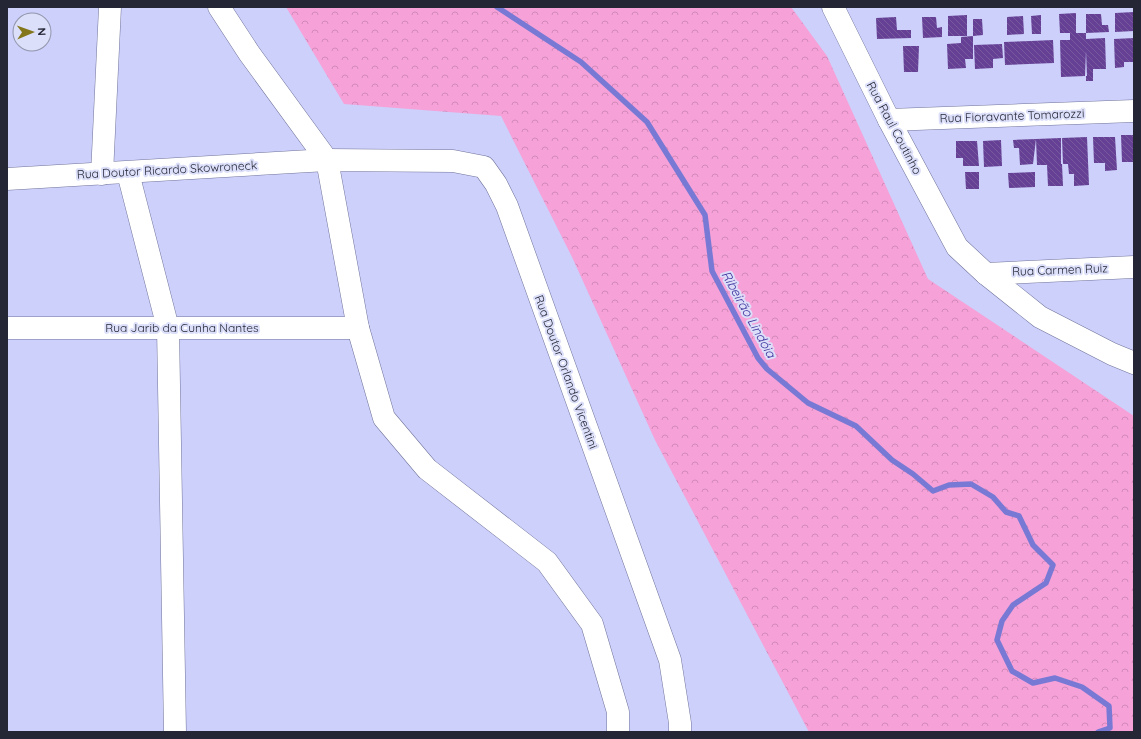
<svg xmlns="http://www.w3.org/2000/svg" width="1141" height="739" font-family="Quicksand,sans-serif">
<defs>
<pattern id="park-crowns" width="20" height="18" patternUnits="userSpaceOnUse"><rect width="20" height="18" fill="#f6a1d8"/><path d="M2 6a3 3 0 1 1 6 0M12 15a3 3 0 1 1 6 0" fill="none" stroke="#d38aba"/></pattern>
<pattern id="building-back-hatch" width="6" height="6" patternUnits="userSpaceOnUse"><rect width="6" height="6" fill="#654095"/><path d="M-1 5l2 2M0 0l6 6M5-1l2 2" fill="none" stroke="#77599e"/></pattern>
</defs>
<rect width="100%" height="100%" fill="#ccd0fb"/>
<!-- park -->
<path fill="url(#park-crowns)" d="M 286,7 L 791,7 L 827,56 L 928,279 L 1134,416 L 1134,732 L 809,732 L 655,440 L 572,257 L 501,116 L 344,104 Z"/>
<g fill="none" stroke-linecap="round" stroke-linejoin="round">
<!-- stream -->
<path stroke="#7879d5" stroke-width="5.5" d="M 497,7 L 581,62 L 647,122 L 705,215 L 712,271 L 758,358 L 767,369 L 808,403 L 856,426 L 892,460 L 913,474 L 933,491 L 949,485 L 971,484 L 993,497 L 1006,512 L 1019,516 L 1033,545 L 1053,565 L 1046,583 L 1013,605 L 1002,621 L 997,640 L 1012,671 L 1033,683 L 1055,678 L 1082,687 L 1109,706 L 1110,728 L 1098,732"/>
</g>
<!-- building -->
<g fill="url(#building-back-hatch)">
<path d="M 1134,12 L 1134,31 L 1115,32 L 1115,13 Z"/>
<path d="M 1076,13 L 1076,33 L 1086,33 L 1086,39 L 1105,38 L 1106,69 L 1093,69 L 1093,81 L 1086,81 L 1086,76 L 1087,76 L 1086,51 L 1085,76 L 1061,77 L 1060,40 L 1070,40 L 1070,33 L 1060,33 L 1059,14 Z"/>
<path d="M 1086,14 L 1101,14 L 1102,25 L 1108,25 L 1109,32 L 1086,33 Z"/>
<path d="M 967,15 L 967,36 L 948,36 L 948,16 Z"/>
<path d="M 1041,15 L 1041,34 L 1032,34 L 1031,16 Z"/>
<path d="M 1023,16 L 1024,34 L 1007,35 L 1007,17 Z"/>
<path d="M 896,17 L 897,30 L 911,30 L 911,38 L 877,39 L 876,18 Z"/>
<path d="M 922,17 L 936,17 L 937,28 L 942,27 L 942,37 L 923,38 Z"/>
<path d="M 973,19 L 982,19 L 983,35 L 973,36 Z"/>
<path d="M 973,36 L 973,59 L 965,59 L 966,68 L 948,69 L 947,44 L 961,43 L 961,37 Z"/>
<path d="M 1134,38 L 1134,62 L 1124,62 L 1124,67 L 1115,68 L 1114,39 Z"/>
<path d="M 1053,40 L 1054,63 L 1005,65 L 1004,42 L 1031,41 L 1032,46 L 1031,41 Z"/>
<path d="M 1002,44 L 1003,58 L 993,59 L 993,68 L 975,69 L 974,45 Z"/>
<path d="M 903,46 L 919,46 L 918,72 L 904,72 Z"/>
<path d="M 1121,135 L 1134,135 L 1134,162 L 1122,162 Z"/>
<path d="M 1087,137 L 1089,185 L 1074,186 L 1074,174 L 1069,174 L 1068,164 L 1063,164 L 1062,138 Z"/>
<path d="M 1093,137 L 1115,137 L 1117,170 L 1105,171 L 1105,163 L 1094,163 Z"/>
<path d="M 1061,138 L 1061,164 L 1062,164 L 1063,186 L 1048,186 L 1047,165 L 1037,165 L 1036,139 Z"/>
<path d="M 1036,139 L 1033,164 L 1020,165 L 1019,148 L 1014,148 L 1013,140 Z"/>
<path d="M 1001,140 L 1002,166 L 984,167 L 983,141 Z"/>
<path d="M 956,141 L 977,141 L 979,166 L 963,166 L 963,158 L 956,158 Z"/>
<path d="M 965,172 L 979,172 L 979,189 L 966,189 Z"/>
<path d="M 1035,172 L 1035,187 L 1009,188 L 1008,173 Z"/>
</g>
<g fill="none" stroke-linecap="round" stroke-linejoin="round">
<!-- minor casing -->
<g stroke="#71749a" stroke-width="23">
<g id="minor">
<path d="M 219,7 L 249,53 L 327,160 L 358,328 L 384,418 L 427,469 L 547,562 L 592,624 L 618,712 L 618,732"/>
<path d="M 833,7 L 889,120 L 957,247 L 986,274 L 1040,317 L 1112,354 L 1134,363"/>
<path d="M 889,120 L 1134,111"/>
<path d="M 128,173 L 168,328 L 175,732"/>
<path d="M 102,174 L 110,7"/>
<path d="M 7,179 L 327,160 L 453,161 L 484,167 L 496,184 L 507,206 L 670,660 L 680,723 L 680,732"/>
<path d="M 986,274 L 1134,267"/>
<path d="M 7,328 L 358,328"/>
</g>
</g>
<!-- minor -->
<use href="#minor" stroke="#fff" stroke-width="22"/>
</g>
<g text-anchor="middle" stroke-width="4" stroke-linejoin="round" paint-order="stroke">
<!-- street labels -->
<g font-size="12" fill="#242535" stroke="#dcdff9">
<text transform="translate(1012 116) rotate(-2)" y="4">Rua Fioravante Tomarozzi</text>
<text transform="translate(894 128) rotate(62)" y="4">Rua Raul Coutinho</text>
<text transform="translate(167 170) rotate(-3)" y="4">Rua Doutor Ricardo Skowroneck</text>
<text transform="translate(1060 270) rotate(-2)" y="4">Rua Carmen Ruiz</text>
<text x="182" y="332">Rua Jarib da Cunha Nantes</text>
<text transform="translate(566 372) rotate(70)" y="4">Rua Doutor Orlando Vicentini</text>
</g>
<!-- water labels -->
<g font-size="13" font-style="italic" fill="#3e329d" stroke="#dcdff9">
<text transform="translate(749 314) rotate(61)" y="5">Ribeirão Lindóia</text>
</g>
</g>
<!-- border -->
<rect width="1141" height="739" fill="none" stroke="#242535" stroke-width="16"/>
<!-- north arrow -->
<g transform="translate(32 32) rotate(88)"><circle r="19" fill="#dcdff9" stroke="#9295ab"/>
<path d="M0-3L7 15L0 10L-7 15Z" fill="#84771b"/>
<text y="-6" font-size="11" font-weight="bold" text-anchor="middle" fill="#242535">N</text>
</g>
</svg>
